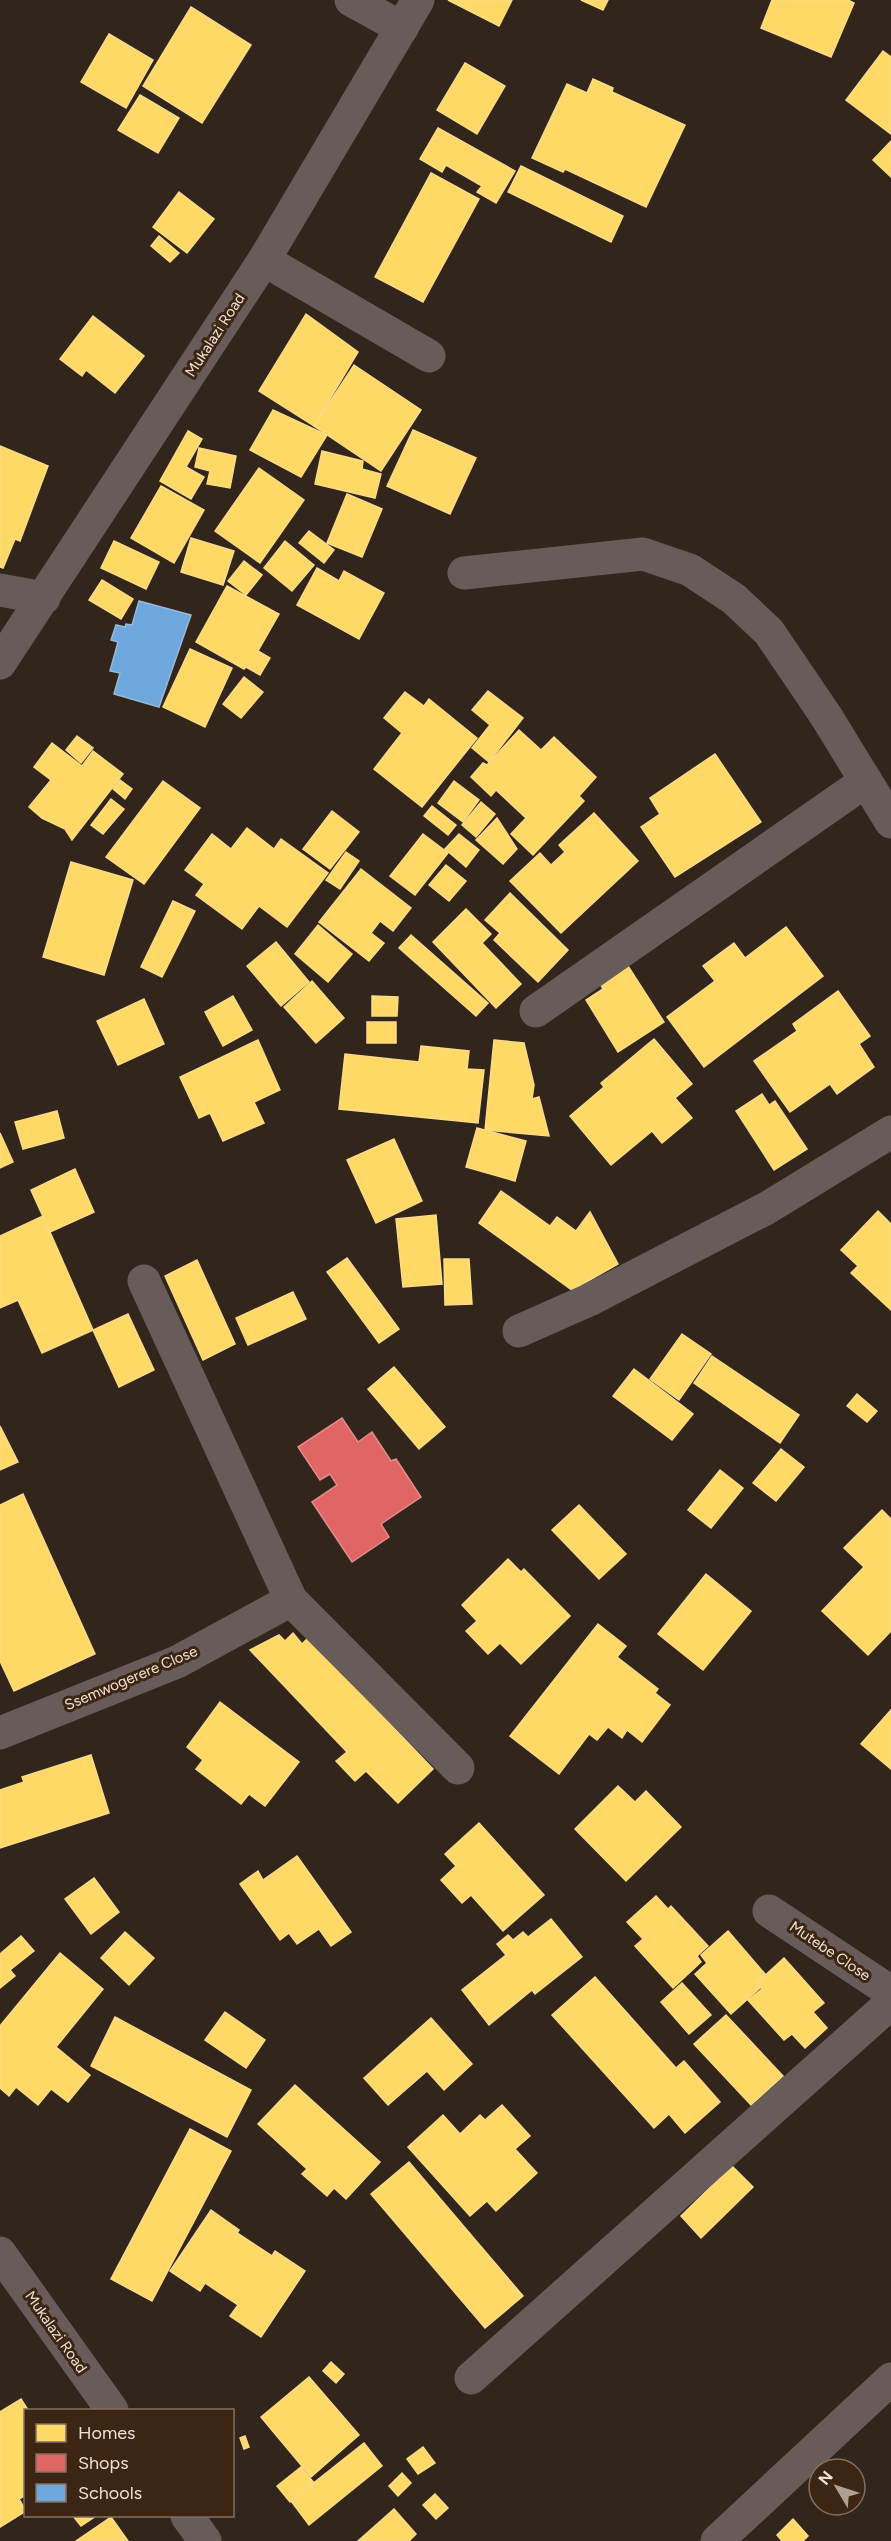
<svg xmlns="http://www.w3.org/2000/svg" width="891" height="2541" font-family="Figtree,sans-serif">
<rect width="100%" height="100%" fill="#32261c"/>
<!-- homes -->
<g fill="#ffd966" stroke="#fbdb88" stroke-width="1.5">
<path d="M 448,0 L 512,0 L 499,26 Z"/>
<path d="M 581,0 L 608,0 L 603,10 Z"/>
<path d="M 772,0 L 848,0 L 854,3 L 831,57 L 761,28 Z"/>
<path d="M 191,7 L 251,45 L 202,123 L 143,86 Z"/>
<path d="M 109,34 L 153,60 L 126,108 L 81,82 Z"/>
<path d="M 883,51 L 891,57 L 891,134 L 846,100 Z"/>
<path d="M 465,63 L 505,86 L 477,134 L 437,110 Z"/>
<path d="M 593,79 L 613,88 L 612,92 L 685,125 L 646,207 L 565,169 L 563,172 L 532,158 L 567,84 L 587,93 Z"/>
<path d="M 140,95 L 179,118 L 158,153 L 118,130 Z"/>
<path d="M 438,128 L 515,171 L 496,203 L 477,192 L 482,186 L 446,165 L 442,172 L 420,159 Z"/>
<path d="M 891,141 L 891,177 L 873,160 Z"/>
<path d="M 521,166 L 623,216 L 611,242 L 508,192 Z"/>
<path d="M 431,173 L 479,199 L 423,302 L 375,277 Z"/>
<path d="M 179,192 L 214,219 L 187,253 L 153,227 Z"/>
<path d="M 159,236 L 179,253 L 170,262 L 151,246 Z"/>
<path d="M 306,314 L 358,352 L 314,426 L 259,391 Z"/>
<path d="M 93,316 L 144,356 L 115,393 L 86,370 L 82,376 L 60,359 Z"/>
<path d="M 354,365 L 421,410 L 381,471 L 314,426 Z"/>
<path d="M 273,410 L 327,435 L 301,477 L 250,450 Z"/>
<path d="M 413,430 L 476,458 L 450,514 L 387,486 Z"/>
<path d="M 188,431 L 202,439 L 186,467 L 204,477 L 191,499 L 160,481 Z"/>
<path d="M 0,446 L 48,466 L 20,541 L 15,539 L 3,568 L 0,567 Z"/>
<path d="M 199,448 L 236,456 L 230,488 L 207,484 L 210,471 L 195,467 Z"/>
<path d="M 322,451 L 363,461 L 362,469 L 381,474 L 375,498 L 315,484 Z"/>
<path d="M 259,468 L 304,500 L 260,563 L 215,531 Z"/>
<path d="M 161,486 L 204,510 L 174,563 L 131,538 Z"/>
<path d="M 347,494 L 382,509 L 362,557 L 327,543 Z"/>
<path d="M 309,531 L 334,550 L 324,563 L 299,543 Z"/>
<path d="M 191,538 L 234,551 L 223,585 L 181,572 Z"/>
<path d="M 114,541 L 159,562 L 146,589 L 101,568 Z"/>
<path d="M 285,541 L 314,565 L 292,591 L 264,568 Z"/>
<path d="M 244,561 L 262,575 L 246,595 L 228,581 Z"/>
<path d="M 317,568 L 339,581 L 344,571 L 384,593 L 359,639 L 297,605 Z"/>
<path d="M 102,580 L 133,599 L 121,619 L 89,600 Z"/>
<path d="M 227,586 L 279,614 L 258,651 L 270,658 L 260,675 L 246,667 L 244,669 L 196,642 Z"/>
<path d="M 190,649 L 232,668 L 205,727 L 163,707 Z"/>
<path d="M 244,677 L 263,692 L 241,718 L 223,704 Z"/>
<path d="M 488,691 L 523,718 L 489,762 L 472,748 L 490,725 L 472,710 Z"/>
<path d="M 405,692 L 424,706 L 429,699 L 477,738 L 422,807 L 374,769 L 402,733 L 384,718 Z"/>
<path d="M 519,730 L 541,750 L 554,737 L 596,777 L 579,796 L 584,801 L 533,855 L 511,834 L 526,818 L 496,790 L 491,796 L 471,777 L 483,763 L 487,765 Z"/>
<path d="M 77,736 L 93,748 L 81,763 L 66,750 Z"/>
<path d="M 52,743 L 82,766 L 93,751 L 123,774 L 72,840 L 65,829 L 42,818 L 29,807 L 51,780 L 34,767 Z"/>
<path d="M 715,754 L 761,822 L 675,877 L 641,827 L 660,814 L 650,798 Z"/>
<path d="M 120,780 L 132,789 L 125,799 L 113,789 Z"/>
<path d="M 163,781 L 200,808 L 144,884 L 106,857 Z"/>
<path d="M 454,781 L 479,800 L 463,822 L 438,803 Z"/>
<path d="M 111,799 L 124,809 L 103,834 L 91,825 Z"/>
<path d="M 481,802 L 495,814 L 476,837 L 462,825 Z"/>
<path d="M 432,806 L 456,825 L 448,835 L 424,816 Z"/>
<path d="M 332,811 L 359,832 L 330,869 L 303,849 Z"/>
<path d="M 594,813 L 638,861 L 561,933 L 510,881 L 540,853 L 551,865 L 565,852 L 559,845 Z"/>
<path d="M 497,818 L 517,849 L 503,864 L 476,840 Z"/>
<path d="M 247,828 L 274,849 L 281,839 L 328,873 L 287,927 L 259,906 L 242,929 L 196,895 L 204,884 L 185,870 L 212,834 L 231,849 Z"/>
<path d="M 423,834 L 448,853 L 415,895 L 390,876 Z"/>
<path d="M 459,834 L 479,850 L 466,867 L 445,849 Z"/>
<path d="M 346,852 L 359,861 L 340,889 L 326,880 Z"/>
<path d="M 71,862 L 133,880 L 104,975 L 43,957 Z"/>
<path d="M 446,865 L 466,881 L 449,901 L 429,885 Z"/>
<path d="M 361,869 L 411,908 L 393,931 L 380,921 L 371,933 L 384,943 L 369,961 L 319,922 Z"/>
<path d="M 510,893 L 568,950 L 538,982 L 494,940 L 500,933 L 485,920 Z"/>
<path d="M 173,901 L 195,911 L 162,977 L 141,967 Z"/>
<path d="M 466,909 L 491,934 L 482,943 L 521,984 L 496,1008 L 433,942 Z"/>
<path d="M 318,925 L 352,954 L 328,982 L 295,954 Z"/>
<path d="M 786,927 L 823,976 L 704,1067 L 667,1017 L 715,981 L 703,966 L 734,943 L 745,958 Z"/>
<path d="M 411,935 L 488,1003 L 476,1016 L 399,948 Z"/>
<path d="M 276,942 L 309,982 L 281,1006 L 247,966 Z"/>
<path d="M 626,963 L 664,1022 L 618,1052 L 586,1000 L 603,989 L 598,980 Z"/>
<path d="M 312,981 L 344,1018 L 316,1043 L 284,1007 Z"/>
<path d="M 838,991 L 870,1036 L 859,1044 L 874,1067 L 837,1094 L 830,1084 L 790,1112 L 754,1061 L 797,1031 L 793,1024 Z"/>
<path d="M 233,996 L 252,1030 L 223,1046 L 205,1012 Z"/>
<path d="M 372,996 L 398,997 L 397,1016 L 372,1016 Z"/>
<path d="M 144,999 L 164,1044 L 118,1065 L 97,1021 Z"/>
<rect x="367" y="1022" width="29" height="21"/>
<path d="M 654,1039 L 692,1084 L 675,1098 L 692,1118 L 662,1143 L 652,1131 L 611,1165 L 570,1116 L 604,1087 L 601,1083 Z"/>
<path d="M 258,1040 L 280,1090 L 254,1102 L 264,1123 L 223,1141 L 210,1113 L 199,1118 L 180,1077 Z"/>
<path d="M 494,1040 L 524,1043 L 534,1085 L 532,1099 L 539,1097 L 549,1136 L 485,1130 Z"/>
<path d="M 421,1046 L 469,1051 L 467,1069 L 484,1070 L 478,1123 L 339,1109 L 345,1054 L 419,1062 Z"/>
<path d="M 762,1094 L 769,1105 L 775,1101 L 807,1149 L 774,1170 L 736,1111 Z"/>
<path d="M 57,1111 L 64,1138 L 23,1149 L 15,1122 Z"/>
<path d="M 477,1128 L 526,1141 L 515,1181 L 466,1167 Z"/>
<path d="M 0,1133 L 13,1162 L 0,1168 Z"/>
<path d="M 394,1139 L 422,1201 L 376,1223 L 347,1160 Z"/>
<path d="M 75,1169 L 94,1212 L 50,1232 L 31,1190 Z"/>
<path d="M 501,1191 L 550,1226 L 557,1217 L 576,1231 L 590,1212 L 618,1264 L 572,1290 L 479,1223 Z"/>
<path d="M 878,1211 L 891,1224 L 891,1310 L 851,1273 L 858,1266 L 841,1250 Z"/>
<path d="M 436,1215 L 442,1284 L 403,1287 L 396,1219 Z"/>
<path d="M 43,1216 L 93,1330 L 42,1353 L 18,1300 L 0,1308 L 0,1236 Z"/>
<path d="M 347,1258 L 399,1329 L 379,1343 L 327,1272 Z"/>
<path d="M 444,1259 L 469,1259 L 472,1304 L 445,1305 Z"/>
<path d="M 197,1260 L 235,1344 L 203,1360 L 165,1276 Z"/>
<path d="M 293,1292 L 306,1319 L 248,1345 L 236,1318 Z"/>
<path d="M 128,1314 L 154,1370 L 119,1387 L 93,1330 Z"/>
<path d="M 682,1334 L 711,1354 L 679,1400 L 650,1379 Z"/>
<path d="M 712,1356 L 799,1415 L 780,1443 L 694,1383 Z"/>
<path d="M 394,1367 L 445,1427 L 419,1449 L 368,1389 Z"/>
<path d="M 634,1369 L 693,1414 L 672,1440 L 613,1396 Z"/>
<path d="M 857,1394 L 877,1411 L 867,1422 L 847,1406 Z"/>
<path d="M 0,1426 L 18,1462 L 0,1470 Z"/>
<path d="M 781,1449 L 804,1467 L 776,1501 L 753,1483 Z"/>
<path d="M 720,1470 L 743,1488 L 711,1528 L 688,1510 Z"/>
<path d="M 23,1494 L 95,1654 L 14,1691 L 0,1661 L 0,1505 Z"/>
<path d="M 579,1505 L 626,1554 L 599,1579 L 552,1530 Z"/>
<path d="M 882,1510 L 891,1519 L 891,1631 L 868,1655 L 822,1611 L 864,1567 L 844,1548 Z"/>
<path d="M 508,1559 L 521,1572 L 524,1569 L 570,1616 L 521,1664 L 500,1643 L 488,1654 L 466,1631 L 477,1621 L 462,1605 Z"/>
<path d="M 706,1574 L 751,1611 L 703,1670 L 658,1634 Z"/>
<path d="M 598,1624 L 626,1646 L 617,1657 L 658,1689 L 655,1693 L 670,1705 L 642,1742 L 627,1730 L 622,1738 L 608,1727 L 597,1740 L 589,1734 L 559,1774 L 510,1736 Z"/>
<path d="M 293,1633 L 302,1644 L 308,1638 L 433,1769 L 398,1803 L 366,1771 L 355,1781 L 336,1761 L 347,1752 L 250,1650 L 279,1635 L 285,1641 Z"/>
<path d="M 220,1702 L 299,1762 L 265,1806 L 249,1794 L 241,1804 L 196,1769 L 203,1760 L 187,1747 Z"/>
<path d="M 891,1710 L 891,1769 L 861,1744 Z"/>
<path d="M 91,1755 L 109,1813 L 0,1848 L 0,1790 L 24,1782 L 22,1777 Z"/>
<path d="M 618,1786 L 635,1802 L 646,1791 L 681,1827 L 626,1881 L 575,1829 Z"/>
<path d="M 479,1823 L 544,1895 L 503,1931 L 471,1895 L 462,1903 L 441,1880 L 456,1866 L 445,1854 Z"/>
<path d="M 297,1856 L 351,1932 L 331,1946 L 319,1929 L 297,1944 L 289,1933 L 280,1940 L 240,1884 L 258,1871 L 263,1880 Z"/>
<path d="M 94,1878 L 119,1912 L 91,1934 L 65,1899 Z"/>
<path d="M 656,1896 L 668,1909 L 671,1906 L 708,1946 L 697,1956 L 701,1962 L 673,1988 L 635,1946 L 643,1939 L 627,1922 Z"/>
<path d="M 551,1919 L 582,1957 L 535,1994 L 532,1990 L 489,2025 L 462,1990 L 506,1955 L 497,1944 L 508,1935 L 513,1940 L 523,1932 L 528,1937 Z"/>
<path d="M 728,1931 L 765,1974 L 756,1983 L 760,1988 L 731,2014 L 695,1974 L 707,1963 L 701,1955 Z"/>
<path d="M 125,1932 L 154,1958 L 129,1985 L 101,1958 Z"/>
<path d="M 21,1936 L 34,1951 L 10,1970 L 15,1976 L 0,1988 L 0,1954 Z"/>
<path d="M 60,1953 L 103,1989 L 56,2047 L 90,2075 L 68,2102 L 51,2089 L 38,2105 L 16,2087 L 9,2096 L 0,2088 L 0,2026 Z"/>
<path d="M 784,1958 L 824,2003 L 813,2012 L 827,2028 L 805,2048 L 792,2034 L 784,2040 L 748,2000 L 762,1989 L 757,1983 Z"/>
<path d="M 595,1977 L 676,2068 L 684,2061 L 720,2102 L 685,2133 L 669,2114 L 654,2128 L 552,2015 Z"/>
<path d="M 682,1983 L 711,2015 L 689,2034 L 661,2002 Z"/>
<path d="M 225,2012 L 265,2040 L 246,2068 L 205,2040 Z"/>
<path d="M 726,2015 L 783,2076 L 751,2105 L 694,2044 Z"/>
<path d="M 115,2017 L 251,2090 L 227,2137 L 91,2066 Z"/>
<path d="M 431,2018 L 472,2064 L 444,2090 L 427,2071 L 388,2105 L 364,2078 Z"/>
<path d="M 295,2085 L 380,2162 L 346,2199 L 334,2188 L 327,2196 L 302,2174 L 307,2169 L 258,2124 Z"/>
<path d="M 502,2105 L 530,2136 L 515,2149 L 537,2173 L 496,2211 L 487,2201 L 470,2216 L 408,2147 L 443,2115 L 460,2134 L 480,2115 L 485,2120 Z"/>
<path d="M 190,2129 L 231,2151 L 152,2301 L 111,2279 Z"/>
<path d="M 409,2162 L 523,2296 L 485,2328 L 371,2194 Z"/>
<path d="M 732,2166 L 753,2187 L 701,2238 L 681,2216 Z"/>
<path d="M 211,2210 L 239,2230 L 237,2233 L 272,2256 L 275,2251 L 305,2271 L 261,2337 L 230,2316 L 238,2305 L 205,2283 L 200,2291 L 170,2271 Z"/>
<path d="M 331,2362 L 344,2374 L 336,2383 L 323,2371 Z"/>
<path d="M 309,2377 L 359,2435 L 311,2477 L 261,2417 Z"/>
<path d="M 21,2399 L 28,2410 L 26,2410 L 26,2495 L 19,2499 L 26,2511 L 0,2527 L 0,2412 Z"/>
<path d="M 245,2436 L 249,2447 L 244,2449 L 240,2438 Z"/>
<path d="M 364,2443 L 382,2466 L 309,2525 L 291,2501 Z"/>
<path d="M 423,2447 L 435,2463 L 418,2474 L 407,2459 Z"/>
<path d="M 301,2467 L 314,2483 L 290,2502 L 277,2486 Z"/>
<path d="M 402,2473 L 411,2483 L 398,2496 L 389,2486 Z"/>
<path d="M 435,2494 L 448,2508 L 436,2519 L 423,2505 Z"/>
<path d="M 394,2509 L 416,2534 L 409,2541 L 358,2541 Z"/>
<path d="M 73,2516 L 96,2516 L 81,2526 Z"/>
<path d="M 111,2517 L 128,2541 L 76,2541 Z"/>
<path d="M 793,2519 L 808,2536 L 803,2541 L 782,2541 L 777,2535 Z"/>
</g>
<!-- shops -->
<path fill="#e06666" stroke="#e58b88" stroke-width="1.5" d="M 342,1418 L 358,1442 L 372,1432 L 391,1461 L 396,1459 L 421,1497 L 381,1524 L 389,1537 L 352,1562 L 312,1502 L 337,1485 L 330,1474 L 320,1480 L 298,1447 Z"/>
<!-- schools -->
<path fill="#6fa8dc" stroke="#96b9da" stroke-width="1.5" d="M 139,601 L 191,615 L 159,707 L 114,694 L 120,673 L 110,671 L 118,642 L 111,640 L 116,625 L 125,627 L 126,624 L 132,625 Z"/>
<g fill="none" stroke-linecap="round" stroke-linejoin="round">
<!-- minor -->
<g stroke="#685c5a" stroke-width="33">
<path d="M 351,0 L 402,28"/>
<path d="M 264,260 L 429,356"/>
<path d="M 464,573 L 643,554 L 690,570 L 734,599 L 769,632 L 826,716 L 891,822"/>
<path d="M 0,590 L 44,598"/>
<path d="M 0,663 L 264,260 L 418,0"/>
<path d="M 536,1011 L 866,781"/>
<path d="M 144,1281 L 291,1600 L 458,1768"/>
<path d="M 519,1331 L 589,1300 L 767,1208 L 891,1132"/>
<path d="M 0,1733 L 177,1662 L 291,1600"/>
<path d="M 769,1911 L 891,1992"/>
<path d="M 0,2253 L 112,2410"/>
<path d="M 471,2378 L 891,2003"/>
<path d="M 187,2516 L 205,2541"/>
</g>
<!-- major -->
<path stroke="#6a5b58" stroke-width="33" d="M 717,2541 L 891,2379"/>
</g>
<g text-anchor="middle" stroke-width="6" stroke-linejoin="round" paint-order="stroke">
<!-- street labels -->
<g font-size="15" fill="#f1e1d6" stroke="#3c2512">
<text transform="translate(215 335) rotate(-57)" y="5">Mukalazi Road</text>
<text transform="translate(131 1678) rotate(-23)" y="5">Ssemwogerere Close</text>
<text transform="translate(830 1951) rotate(34)" y="5">Mutebe Close</text>
<text transform="translate(56 2332) rotate(55)" y="5">Mukalazi Road</text>
</g>
</g>
<!-- legend -->
<rect x="24" y="2409" width="210" height="108" fill="#3c2512" stroke="#847060" stroke-width="1.5"/>
<rect x="36" y="2424" width="30" height="18" fill="#ffd966" stroke="#847060" stroke-width="1.5"/>
<text x="78" y="2439" font-size="18" fill="#f1e1d6">Homes</text>
<rect x="36" y="2454" width="30" height="18" fill="#e06666" stroke="#847060" stroke-width="1.5"/>
<text x="78" y="2469" font-size="18" fill="#f1e1d6">Shops</text>
<rect x="36" y="2484" width="30" height="18" fill="#6fa8dc" stroke="#847060" stroke-width="1.5"/>
<text x="78" y="2499" font-size="18" fill="#f1e1d6">Schools</text>
<!-- north arrow -->
<g transform="translate(837 2487) rotate(309)"><circle r="28" fill="#3c2512" stroke="#847060" stroke-width="1.5"/>
<path d="M0-4.5L10 22L0 15L-10 22Z" fill="#aea095"/>
<text y="-9" font-size="16" font-weight="bold" text-anchor="middle" fill="#f1e1d6">N</text>
</g>
</svg>
